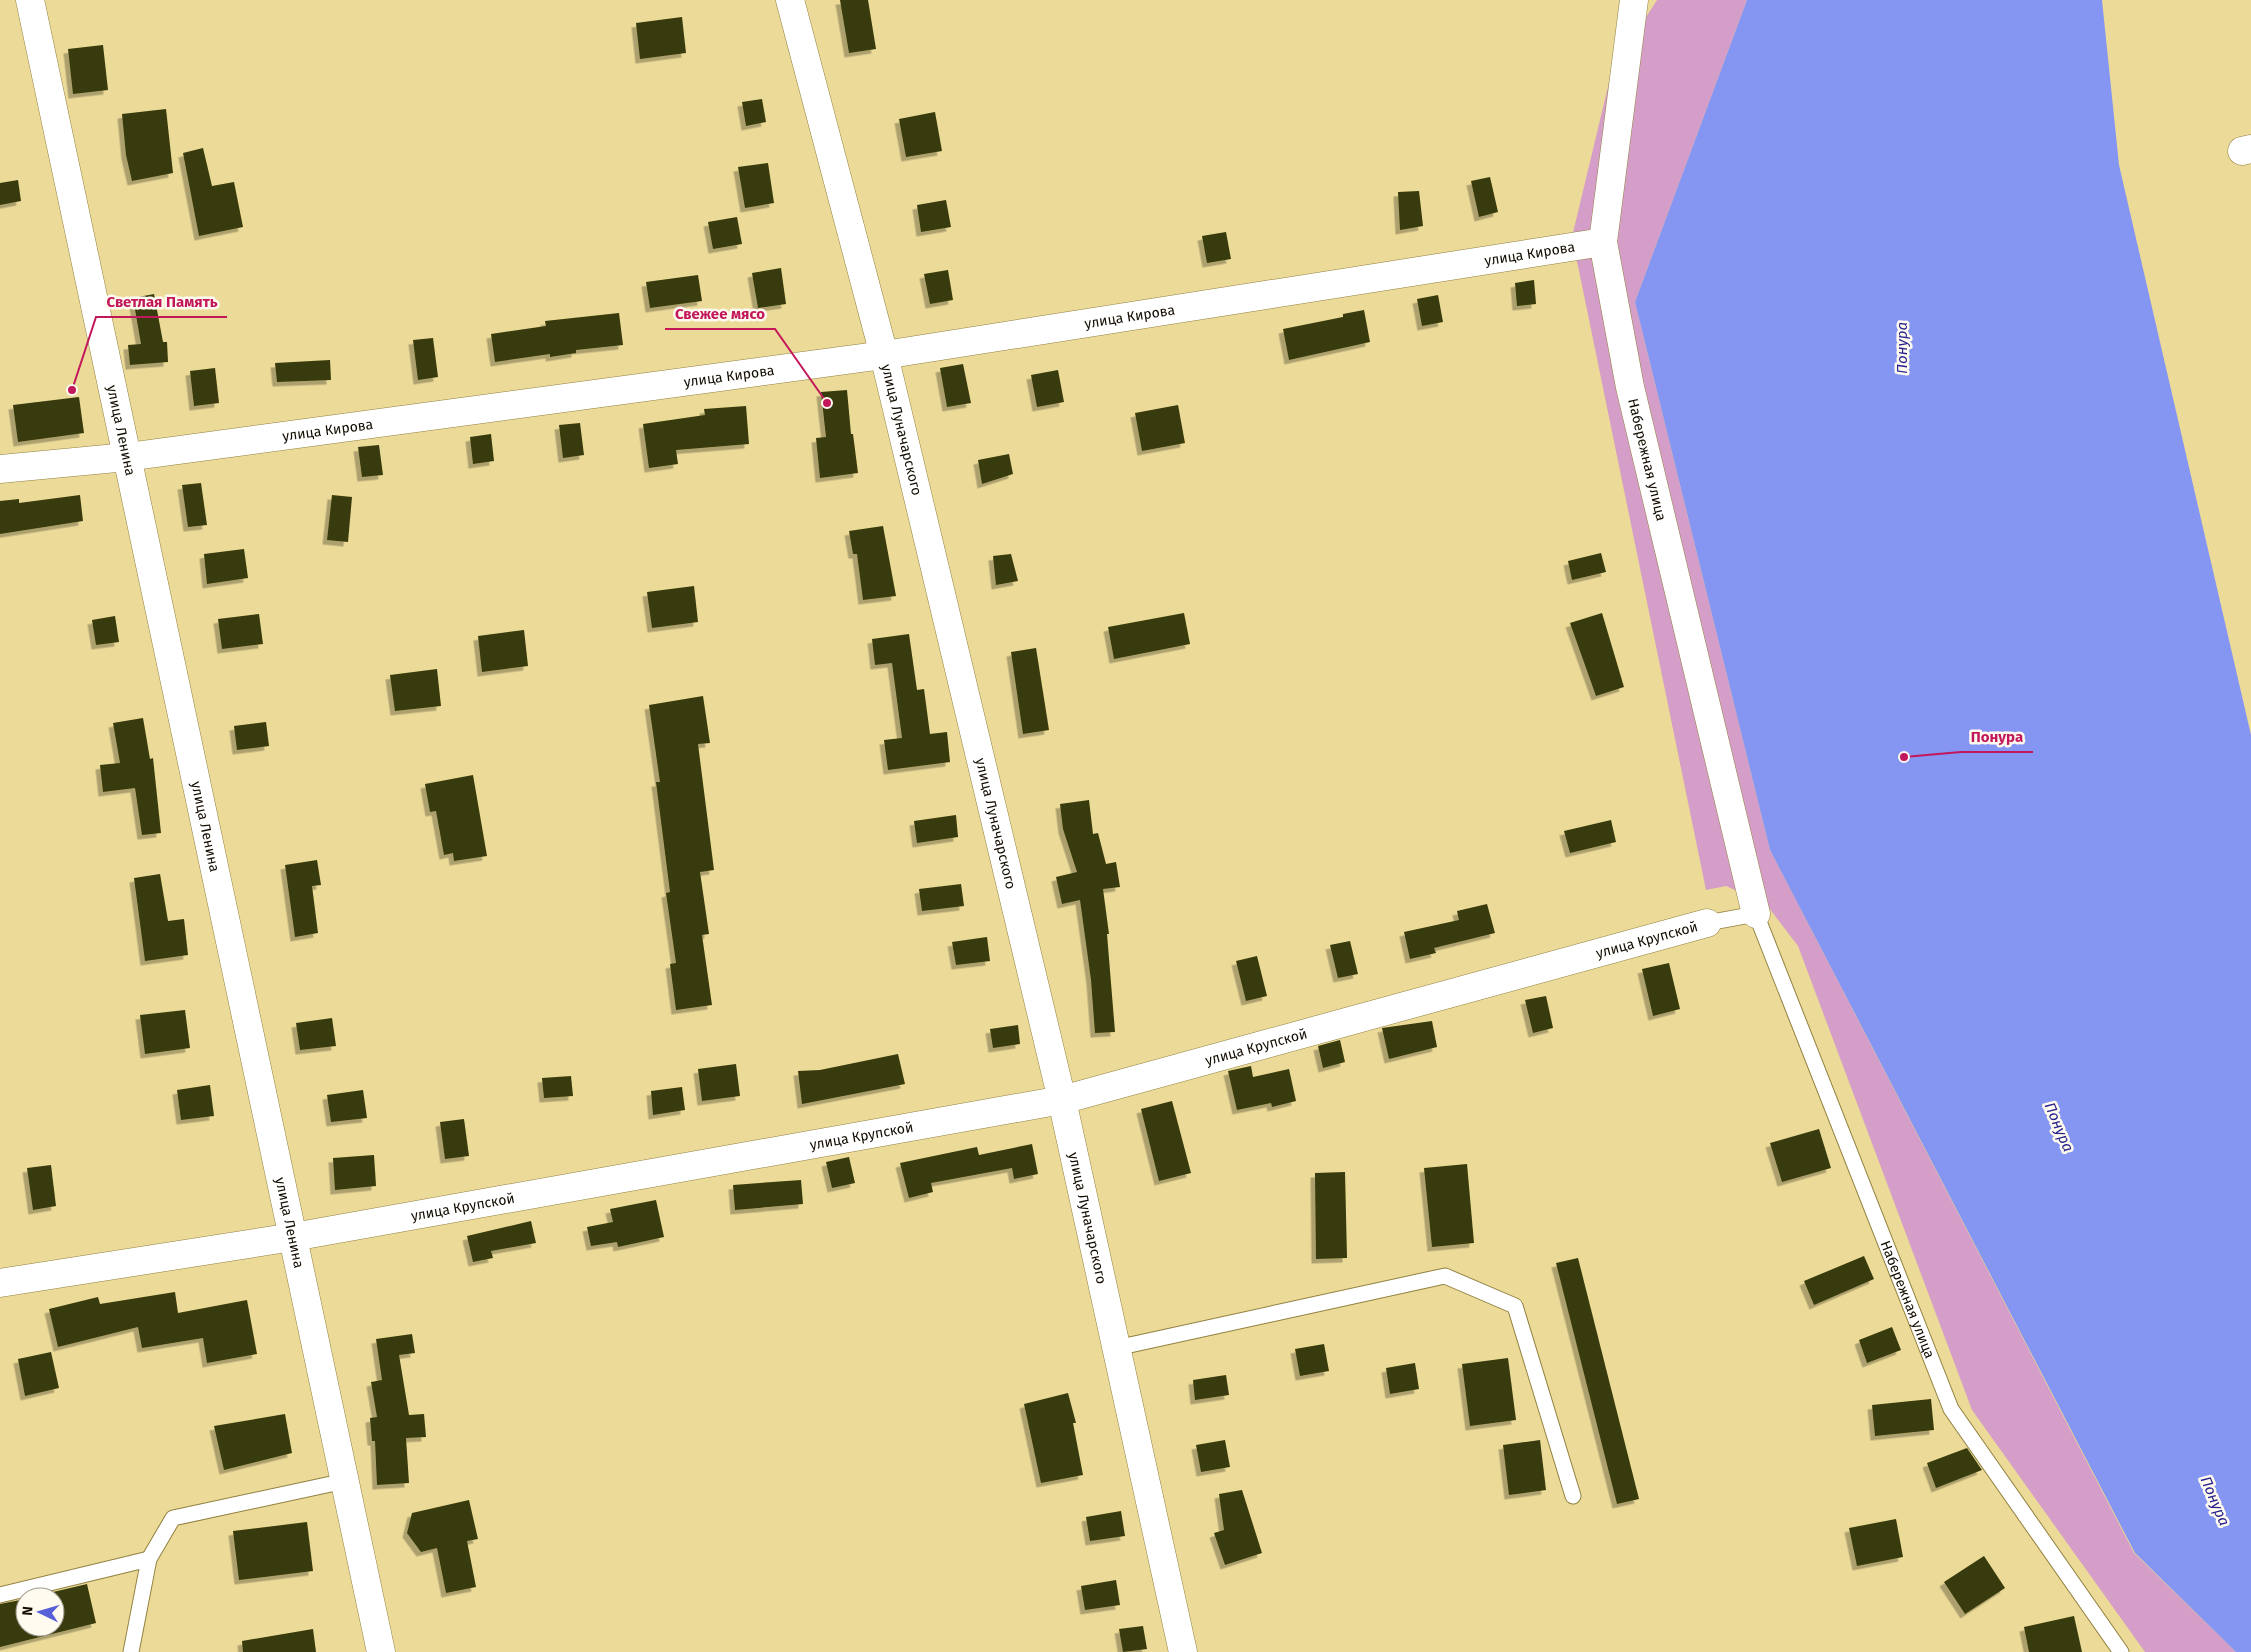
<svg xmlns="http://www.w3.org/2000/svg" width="2251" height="1652" font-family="'Fira Sans',sans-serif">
<defs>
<filter id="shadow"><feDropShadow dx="-4.5" dy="4.5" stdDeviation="0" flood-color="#0004"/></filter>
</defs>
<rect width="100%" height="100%" fill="#ecda98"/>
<!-- green -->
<path fill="#d49ec8" d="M 1657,0 L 1747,0 L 1635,302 L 1770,850 L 2134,1553 L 2236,1652 L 2145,1652 L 1972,1410 L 1798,946 L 1766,904 L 1726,886 L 1706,890 L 1578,266 L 1571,241 L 1612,70 Z"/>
<!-- water -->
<path fill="#8595f2" d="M 1747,0 L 2102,0 L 2119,165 L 2251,735 L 2251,1652 L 2236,1652 L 2135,1553 L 1770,850 L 1635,302 Z"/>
<!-- building -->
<g fill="#373b09" filter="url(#shadow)">
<path d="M 840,0 L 868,0 L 876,49 L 849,53 Z"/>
<path d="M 682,17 L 686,53 L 640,59 L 636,23 Z"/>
<path d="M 103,45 L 108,90 L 73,94 L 68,49 Z"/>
<path d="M 762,99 L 766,122 L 746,126 L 742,102 Z"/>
<path d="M 166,109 L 173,173 L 132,181 L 126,155 L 122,114 Z"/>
<path d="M 935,112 L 942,151 L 906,157 L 899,119 Z"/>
<path d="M 203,148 L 212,186 L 234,182 L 243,227 L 199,236 L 183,153 Z"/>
<path d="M 768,163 L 774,203 L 745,208 L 738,167 Z"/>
<path d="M 1490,177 L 1498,212 L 1479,217 L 1471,181 Z"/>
<path d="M 18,180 L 21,201 L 0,205 L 0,183 Z"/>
<path d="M 1419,191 L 1423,226 L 1400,230 L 1398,192 Z"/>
<path d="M 946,200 L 951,227 L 921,232 L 917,205 Z"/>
<path d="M 737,217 L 742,244 L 713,249 L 708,222 Z"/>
<path d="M 1226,232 L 1231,259 L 1207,263 L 1202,236 Z"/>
<path d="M 781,268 L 786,304 L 758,308 L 752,273 Z"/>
<path d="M 948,270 L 953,300 L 930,304 L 924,274 Z"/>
<path d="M 698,275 L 702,301 L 650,308 L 646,282 Z"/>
<path d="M 1534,280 L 1536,304 L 1517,306 L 1515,283 Z"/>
<path d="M 154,294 L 163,342 L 167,342 L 168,362 L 130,365 L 128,345 L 141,344 L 133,298 Z"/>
<path d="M 1438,295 L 1443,322 L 1422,326 L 1417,299 Z"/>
<path d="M 1364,310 L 1370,342 L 1289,360 L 1283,329 L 1343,317 L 1343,314 Z"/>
<path d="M 619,313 L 623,345 L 576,350 L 576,353 L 550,357 L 550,354 L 495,362 L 491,334 L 546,326 L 545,321 Z"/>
<path d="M 433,338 L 438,377 L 418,380 L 413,340 Z"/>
<path d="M 330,360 L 331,380 L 277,382 L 275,363 Z"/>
<path d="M 963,364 L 971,403 L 947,407 L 940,368 Z"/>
<path d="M 215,368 L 219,403 L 194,406 L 190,371 Z"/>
<path d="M 1058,370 L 1064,402 L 1037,407 L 1031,375 Z"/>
<path d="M 847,390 L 851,434 L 853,434 L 858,473 L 820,478 L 816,438 L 826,437 L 821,392 Z"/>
<path d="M 79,397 L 84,433 L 18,442 L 13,405 Z"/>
<path d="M 1178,405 L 1185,443 L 1142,451 L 1135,413 Z"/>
<path d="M 746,406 L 749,444 L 676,450 L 678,464 L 649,468 L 643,424 L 705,415 L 704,409 Z"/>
<path d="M 580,423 L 584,455 L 563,458 L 559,425 Z"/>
<path d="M 491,434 L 494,461 L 473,464 L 470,437 Z"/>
<path d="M 379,445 L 383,475 L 362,477 L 358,447 Z"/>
<path d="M 1009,454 L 1013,474 L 982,484 L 978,460 Z"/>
<path d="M 201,483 L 207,525 L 188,527 L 182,485 Z"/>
<path d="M 80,495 L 83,521 L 0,534 L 0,501 L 19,499 L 19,503 Z"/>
<path d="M 332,495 L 352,497 L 348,542 L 327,540 Z"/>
<path d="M 883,526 L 896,596 L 863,600 L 857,554 L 853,554 L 849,531 Z"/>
<path d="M 244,549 L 248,578 L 207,584 L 204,554 Z"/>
<path d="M 1601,553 L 1606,572 L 1572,580 L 1568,561 Z"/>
<path d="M 1011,554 L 1018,581 L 996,585 L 993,556 Z"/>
<path d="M 694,586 L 698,622 L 652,628 L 647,592 Z"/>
<path d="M 1184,613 L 1190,644 L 1114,659 L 1108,627 Z"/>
<path d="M 1602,613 L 1624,687 L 1596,696 L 1570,623 Z"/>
<path d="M 259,614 L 263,644 L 222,649 L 218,619 Z"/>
<path d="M 115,616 L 119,642 L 96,645 L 92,620 Z"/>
<path d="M 524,630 L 528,666 L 482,672 L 478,636 Z"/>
<path d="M 909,634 L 917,690 L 924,689 L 930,734 L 947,732 L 950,762 L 888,770 L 884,740 L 902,738 L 892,663 L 875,665 L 872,639 Z"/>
<path d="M 1036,648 L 1049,730 L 1023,734 L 1011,652 Z"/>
<path d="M 437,669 L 441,706 L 395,711 L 390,675 Z"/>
<path d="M 703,696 L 710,743 L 698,744 L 714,870 L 700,872 L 709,934 L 702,935 L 712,1005 L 676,1010 L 670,964 L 676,963 L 666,893 L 670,892 L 656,782 L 660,782 L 649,705 Z"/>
<path d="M 143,718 L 150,759 L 153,758 L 161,833 L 142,835 L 135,788 L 103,792 L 100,765 L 120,763 L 113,723 Z"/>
<path d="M 266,722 L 269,746 L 237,750 L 234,726 Z"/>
<path d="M 473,775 L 487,856 L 454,861 L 453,853 L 444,855 L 436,811 L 430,812 L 425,784 Z"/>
<path d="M 1089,800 L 1093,834 L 1098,833 L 1106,864 L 1116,862 L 1120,887 L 1103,889 L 1109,934 L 1107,934 L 1115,1032 L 1095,1033 L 1091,980 L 1080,900 L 1062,904 L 1056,877 L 1077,872 L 1063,829 L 1060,804 Z"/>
<path d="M 956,815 L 958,837 L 917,843 L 914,821 Z"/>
<path d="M 1611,820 L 1616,842 L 1570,853 L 1564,831 Z"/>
<path d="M 317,860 L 321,885 L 312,886 L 318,933 L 295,937 L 285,865 Z"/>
<path d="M 160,874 L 168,921 L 184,919 L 188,955 L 145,961 L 134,878 Z"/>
<path d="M 961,884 L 964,906 L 922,911 L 919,889 Z"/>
<path d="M 1487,904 L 1495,933 L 1434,948 L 1436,953 L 1410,959 L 1404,932 L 1459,920 L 1457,911 Z"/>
<path d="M 987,937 L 990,961 L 956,965 L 952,942 Z"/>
<path d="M 1350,941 L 1358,974 L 1338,978 L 1330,945 Z"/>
<path d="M 1257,956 L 1267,996 L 1246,1001 L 1236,961 Z"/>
<path d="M 1669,963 L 1680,1009 L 1653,1016 L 1642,969 Z"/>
<path d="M 1546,996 L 1553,1028 L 1533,1033 L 1525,1000 Z"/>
<path d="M 185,1010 L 190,1048 L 145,1054 L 140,1015 Z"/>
<path d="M 332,1018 L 336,1046 L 300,1050 L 296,1023 Z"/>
<path d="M 1432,1021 L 1437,1047 L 1389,1059 L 1382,1028 Z"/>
<path d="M 1018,1025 L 1020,1044 L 993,1048 L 990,1029 Z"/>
<path d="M 1340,1040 L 1345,1062 L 1323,1068 L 1318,1046 Z"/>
<path d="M 898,1054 L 905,1084 L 802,1104 L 798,1071 L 820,1070 Z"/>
<path d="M 736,1064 L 740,1096 L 702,1101 L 698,1069 Z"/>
<path d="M 1251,1066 L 1253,1077 L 1289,1069 L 1296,1101 L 1272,1107 L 1271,1103 L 1237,1110 L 1228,1071 Z"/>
<path d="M 571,1076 L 573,1096 L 544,1098 L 542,1078 Z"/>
<path d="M 210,1085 L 214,1116 L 181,1120 L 177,1090 Z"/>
<path d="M 682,1087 L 685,1110 L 653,1115 L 651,1091 Z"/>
<path d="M 363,1090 L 367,1118 L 331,1122 L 327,1095 Z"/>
<path d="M 1172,1101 L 1191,1173 L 1159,1181 L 1141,1109 Z"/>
<path d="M 464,1119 L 469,1156 L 445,1159 L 440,1122 Z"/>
<path d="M 1819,1129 L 1831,1168 L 1782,1182 L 1770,1143 Z"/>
<path d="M 1032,1144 L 1038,1174 L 1014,1179 L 1012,1168 L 931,1183 L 933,1192 L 909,1198 L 900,1163 L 977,1147 L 979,1155 Z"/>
<path d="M 374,1155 L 376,1186 L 335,1190 L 333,1158 Z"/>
<path d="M 849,1157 L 855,1183 L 832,1188 L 826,1162 Z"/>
<path d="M 1467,1164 L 1474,1243 L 1432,1247 L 1424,1168 Z"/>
<path d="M 51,1165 L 56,1206 L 33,1210 L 27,1168 Z"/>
<path d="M 1345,1172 L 1347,1258 L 1316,1259 L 1315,1173 Z"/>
<path d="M 801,1180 L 803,1204 L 735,1210 L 733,1185 Z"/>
<path d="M 656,1200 L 664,1237 L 618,1247 L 617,1242 L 591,1246 L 587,1227 L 613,1222 L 610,1209 Z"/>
<path d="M 531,1221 L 536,1243 L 491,1251 L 493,1258 L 473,1262 L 467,1236 Z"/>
<path d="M 1864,1256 L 1874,1279 L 1814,1305 L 1804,1281 Z"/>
<path d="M 1578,1258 L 1639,1499 L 1617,1504 L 1556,1263 Z"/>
<path d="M 175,1292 L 178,1313 L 247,1300 L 257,1354 L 207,1363 L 203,1338 L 142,1348 L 138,1327 L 58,1347 L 49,1309 L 98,1297 L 100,1304 Z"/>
<path d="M 1892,1327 L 1901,1350 L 1867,1363 L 1859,1340 Z"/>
<path d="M 412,1334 L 415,1353 L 399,1355 L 409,1415 L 424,1414 L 426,1437 L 406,1438 L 409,1483 L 377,1485 L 375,1441 L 372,1441 L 370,1418 L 377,1417 L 371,1382 L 382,1380 L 376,1339 Z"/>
<path d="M 1324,1344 L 1329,1371 L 1300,1376 L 1295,1349 Z"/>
<path d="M 51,1352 L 59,1388 L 25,1396 L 18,1359 Z"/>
<path d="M 1508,1358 L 1516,1420 L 1470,1426 L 1462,1364 Z"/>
<path d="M 1415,1363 L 1419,1389 L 1390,1394 L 1386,1368 Z"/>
<path d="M 1226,1375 L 1229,1395 L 1195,1400 L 1193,1380 Z"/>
<path d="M 1068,1393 L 1076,1423 L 1073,1423 L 1083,1475 L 1041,1483 L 1024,1404 Z"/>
<path d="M 1931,1399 L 1934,1430 L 1875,1436 L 1872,1405 Z"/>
<path d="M 285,1414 L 292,1453 L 224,1470 L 214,1426 Z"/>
<path d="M 1225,1440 L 1230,1467 L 1201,1472 L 1196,1445 Z"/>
<path d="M 1540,1440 L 1546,1490 L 1509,1495 L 1503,1445 Z"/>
<path d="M 1967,1448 L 1982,1470 L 1936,1488 L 1927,1463 Z"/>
<path d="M 1242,1490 L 1262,1553 L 1225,1565 L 1214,1533 L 1224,1530 L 1219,1494 Z"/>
<path d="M 469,1500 L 478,1539 L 467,1541 L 476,1587 L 446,1593 L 437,1548 L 421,1552 L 407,1533 L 412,1513 Z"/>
<path d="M 1121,1511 L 1125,1536 L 1090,1541 L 1086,1517 Z"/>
<path d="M 1896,1519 L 1903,1557 L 1857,1566 L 1849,1528 Z"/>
<path d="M 307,1522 L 313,1571 L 239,1580 L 233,1531 Z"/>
<path d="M 1984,1556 L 2005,1588 L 1965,1614 L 1944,1582 Z"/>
<path d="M 1116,1580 L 1120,1605 L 1085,1610 L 1081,1586 Z"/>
<path d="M 87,1584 L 96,1623 L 0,1647 L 0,1604 L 25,1599 L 25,1627 L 55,1627 L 55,1597 L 32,1597 Z"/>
<path d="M 2074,1616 L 2082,1652 L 2029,1652 L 2024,1627 Z"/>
<path d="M 1143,1626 L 1147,1649 L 1123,1652 L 1119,1629 Z"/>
<path d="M 313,1629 L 316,1652 L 243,1652 L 242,1641 Z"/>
</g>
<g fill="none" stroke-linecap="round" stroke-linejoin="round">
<!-- service casing -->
<g stroke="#918040" stroke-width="17">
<g id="service">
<path id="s1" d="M 1707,923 L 1756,914 L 1951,1409 L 2121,1652"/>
<path d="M 1116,1348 L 1445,1276 L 1515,1306 L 1573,1496"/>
<path d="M 0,1595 L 149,1559"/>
<path d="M 131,1652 L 149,1559 L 173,1518 L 345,1481"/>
</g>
</g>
<!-- minor casing -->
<g stroke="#918040" stroke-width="29">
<g id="minor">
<path id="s2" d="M 790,0 L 884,355 L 1062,1100 L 1183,1652"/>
<path id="s3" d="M 1634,0 L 1603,242 L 1630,387 L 1756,914"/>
<path d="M 2242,151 L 2251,149"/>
<path id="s4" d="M 0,469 L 127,457 L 884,355 L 1603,242"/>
<path id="s5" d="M 0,1283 L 293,1237 L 1062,1100 L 1707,923"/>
</g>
</g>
<!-- tertiary casing -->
<g stroke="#918040" stroke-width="29">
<g id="tertiary">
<path id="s6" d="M 30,0 L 381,1652"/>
</g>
</g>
<!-- service -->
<use href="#service" stroke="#fff" stroke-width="15"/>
<!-- minor -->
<use href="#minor" stroke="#fff" stroke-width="28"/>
<!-- tertiary -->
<use href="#tertiary" stroke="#fff" stroke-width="28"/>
</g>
<g text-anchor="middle" stroke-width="5" stroke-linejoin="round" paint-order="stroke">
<!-- street labels -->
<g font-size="14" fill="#130c00" stroke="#fffbef">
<text dy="5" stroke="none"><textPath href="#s4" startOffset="1545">улица Кирова</textPath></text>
<text dy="5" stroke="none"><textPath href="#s4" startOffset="1140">улица Кирова</textPath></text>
<text dy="5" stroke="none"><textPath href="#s4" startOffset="735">улица Кирова</textPath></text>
<text dy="5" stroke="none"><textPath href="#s6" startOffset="440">улица Ленина</textPath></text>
<text dy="5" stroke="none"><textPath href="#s4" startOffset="330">улица Кирова</textPath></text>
<text dy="5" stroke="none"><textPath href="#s2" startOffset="444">улица Луначарского</textPath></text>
<text dy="5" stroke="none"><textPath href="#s3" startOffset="466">Набережная улица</textPath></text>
<text dy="5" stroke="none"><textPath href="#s2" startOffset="849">улица Луначарского</textPath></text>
<text dy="5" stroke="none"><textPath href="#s6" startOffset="845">улица Ленина</textPath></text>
<text dy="5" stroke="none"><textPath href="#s5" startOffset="1684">улица Крупской</textPath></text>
<text dy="5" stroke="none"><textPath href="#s5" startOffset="1279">улица Крупской</textPath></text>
<text dy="5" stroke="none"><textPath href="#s5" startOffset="874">улица Крупской</textPath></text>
<text dy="5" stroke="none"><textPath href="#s5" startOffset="469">улица Крупской</textPath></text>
<text dy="5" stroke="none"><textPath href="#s2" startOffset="1254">улица Луначарского</textPath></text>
<text dy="5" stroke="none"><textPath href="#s6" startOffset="1250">улица Ленина</textPath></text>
<text dy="5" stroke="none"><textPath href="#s1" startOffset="464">Набережная улица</textPath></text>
</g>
<!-- water labels -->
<g font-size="15" font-style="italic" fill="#26218c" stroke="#fffbef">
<text transform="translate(1902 348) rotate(-90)" y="5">Понура</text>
<text transform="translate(2059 1127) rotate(67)" y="5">Понура</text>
<text transform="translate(2215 1501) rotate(67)" y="5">Понура</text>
</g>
</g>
<!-- callouts -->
<path fill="none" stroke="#c2185b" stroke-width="2" d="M72 390L96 317H227M827 403L775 329H665M1904 757L1961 752H2033"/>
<g fill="#c2185b" stroke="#fffbef" stroke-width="2">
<circle cx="72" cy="390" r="5"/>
<circle cx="827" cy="403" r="5"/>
<circle cx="1904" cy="757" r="5"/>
</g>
<g font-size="15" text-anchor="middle" font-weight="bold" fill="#c2185b" stroke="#fffbef" stroke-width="5" stroke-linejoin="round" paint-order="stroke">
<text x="162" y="307">Светлая Память</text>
<text x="720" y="319">Свежее мясо</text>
<text x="1997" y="742">Понура</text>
</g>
<!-- north arrow -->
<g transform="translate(40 1612) rotate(275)"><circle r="24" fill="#fffbef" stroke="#a19b8f"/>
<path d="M0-4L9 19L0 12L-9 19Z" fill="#5661d8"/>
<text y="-8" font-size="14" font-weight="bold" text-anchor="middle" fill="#130c00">N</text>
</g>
</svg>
